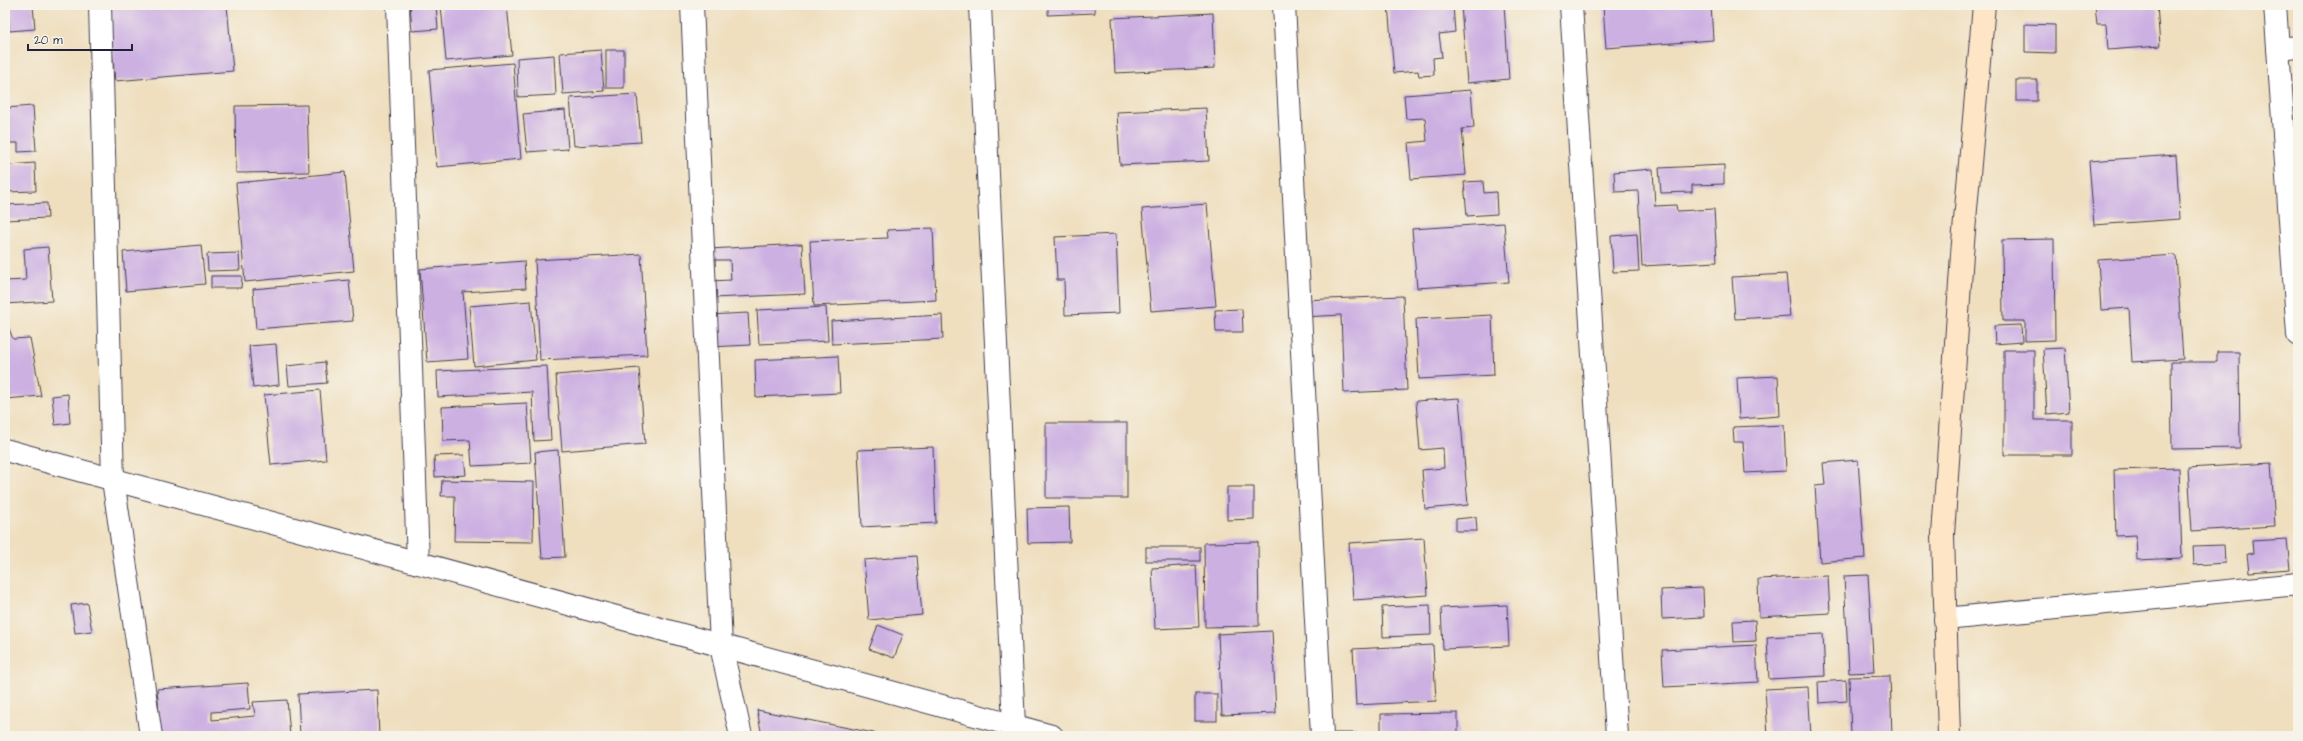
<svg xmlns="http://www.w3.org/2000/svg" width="2303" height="741" font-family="'Architects Daughter',sans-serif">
<rect width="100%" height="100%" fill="#f7f3e8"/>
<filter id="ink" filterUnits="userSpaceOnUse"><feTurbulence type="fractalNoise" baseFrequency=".025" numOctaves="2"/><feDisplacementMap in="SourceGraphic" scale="8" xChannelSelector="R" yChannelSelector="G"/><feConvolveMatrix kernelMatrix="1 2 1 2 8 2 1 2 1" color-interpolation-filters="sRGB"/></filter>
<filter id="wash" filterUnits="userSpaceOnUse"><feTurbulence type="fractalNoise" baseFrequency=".012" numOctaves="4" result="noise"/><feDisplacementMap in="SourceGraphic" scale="16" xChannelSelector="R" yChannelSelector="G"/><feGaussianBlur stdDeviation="0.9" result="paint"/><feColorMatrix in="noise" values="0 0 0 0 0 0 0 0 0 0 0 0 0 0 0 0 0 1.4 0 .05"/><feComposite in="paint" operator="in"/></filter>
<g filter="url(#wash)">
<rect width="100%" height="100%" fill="#efdfbf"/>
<g id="blocks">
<!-- building -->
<g fill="#ccb0e2">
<path d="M 8,5 L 33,5 L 35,29 L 9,31 Z"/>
<path d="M 108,5 L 227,5 L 233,71 L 115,81 Z"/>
<path d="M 410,5 L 436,5 L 438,29 L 412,31 Z"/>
<path d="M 441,5 L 507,5 L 512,55 L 446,61 Z"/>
<path d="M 1048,5 L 1095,5 L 1095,13 L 1048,15 Z"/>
<path d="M 1388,5 L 1453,5 L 1455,32 L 1439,34 L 1442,57 L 1433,58 L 1434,75 L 1419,76 L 1418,71 L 1394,73 Z"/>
<path d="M 1461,5 L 1504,5 L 1509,79 L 1467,83 Z"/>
<path d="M 1603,5 L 1711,5 L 1713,40 L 1606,48 Z"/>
<path d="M 2095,5 L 2157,5 L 2160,46 L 2108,50 L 2106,24 L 2097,24 Z"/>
<path d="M 1213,13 L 1215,68 L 1115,73 L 1112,18 Z"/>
<path d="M 2025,24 L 2055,25 L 2055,53 L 2025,52 Z"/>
<path d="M 601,50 L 604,91 L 563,94 L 560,53 Z"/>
<rect x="606" y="50" width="18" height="38"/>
<path d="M 554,55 L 556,95 L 518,97 L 517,58 Z"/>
<path d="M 513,63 L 521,159 L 437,167 L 429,70 Z"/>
<rect x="2016" y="80" width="21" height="21"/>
<path d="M 1471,90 L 1474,128 L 1462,129 L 1466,175 L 1411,179 L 1408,143 L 1427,141 L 1425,118 L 1406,119 L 1404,95 Z"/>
<path d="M 637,94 L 641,142 L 574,146 L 570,98 Z"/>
<path d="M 307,105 L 309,172 L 236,173 L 235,106 Z"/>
<path d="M 33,106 L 36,151 L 18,152 L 18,143 L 5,143 L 5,108 Z"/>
<path d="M 1206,108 L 1209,161 L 1120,165 L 1117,112 Z"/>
<path d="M 565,110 L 568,149 L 527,152 L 523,114 Z"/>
<path d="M 2176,155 L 2180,219 L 2094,225 L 2089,161 Z"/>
<path d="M 5,158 L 9,158 L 9,165 L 35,163 L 36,191 L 5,192 Z"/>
<path d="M 1724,165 L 1724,184 L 1692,185 L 1692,192 L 1661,193 L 1659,168 Z"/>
<path d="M 1653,169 L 1655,206 L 1676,205 L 1677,211 L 1714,209 L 1717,262 L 1642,266 L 1638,191 L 1615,192 L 1614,172 Z"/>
<path d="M 345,172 L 354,271 L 245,282 L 236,183 Z"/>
<path d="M 1483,181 L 1484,193 L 1496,192 L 1497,214 L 1467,216 L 1464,182 Z"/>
<path d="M 47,203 L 48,218 L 5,220 L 5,205 Z"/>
<path d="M 1207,204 L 1216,306 L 1151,311 L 1142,209 Z"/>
<path d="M 1504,223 L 1509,282 L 1417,288 L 1412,229 Z"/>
<path d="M 933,228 L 936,300 L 814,306 L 810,241 L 888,238 L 887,230 Z"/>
<path d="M 1116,234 L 1119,313 L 1065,315 L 1064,280 L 1057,280 L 1055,237 Z"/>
<path d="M 1637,234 L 1639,271 L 1613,272 L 1611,236 Z"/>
<path d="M 2054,239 L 2055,340 L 2025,341 L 2025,321 L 2003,321 L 2002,240 Z"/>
<path d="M 802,244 L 805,294 L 712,298 L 710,281 L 731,280 L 730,260 L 710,260 L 709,249 Z"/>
<path d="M 201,245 L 205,284 L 126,291 L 123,252 Z"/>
<path d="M 48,247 L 52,301 L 5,304 L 5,281 L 26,280 L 24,249 Z"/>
<path d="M 239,253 L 240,270 L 208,271 L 207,254 Z"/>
<path d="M 641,254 L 647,355 L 540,360 L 535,260 Z"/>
<path d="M 2176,255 L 2183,359 L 2132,362 L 2129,308 L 2101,310 L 2098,260 Z"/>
<path d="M 524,261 L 526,288 L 463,292 L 468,359 L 427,362 L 420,269 Z"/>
<path d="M 1786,274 L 1790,316 L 1735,319 L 1732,277 Z"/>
<path d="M 211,276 L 242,276 L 241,288 L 211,288 Z"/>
<path d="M 349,280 L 353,321 L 256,329 L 253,289 Z"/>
<path d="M 1403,296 L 1407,390 L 1344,393 L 1341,315 L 1303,317 L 1302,300 Z"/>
<path d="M 531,301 L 536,360 L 474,366 L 469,306 Z"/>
<path d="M 826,307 L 828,341 L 759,344 L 757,310 Z"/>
<path d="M 1242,309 L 1243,332 L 1216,332 L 1215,310 Z"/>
<path d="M 748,313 L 750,345 L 710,347 L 709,315 Z"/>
<path d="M 942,315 L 943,339 L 832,344 L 831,321 Z"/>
<path d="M 1492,315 L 1494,375 L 1419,379 L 1416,319 Z"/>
<path d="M 5,318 L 13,339 L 30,338 L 41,396 L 5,399 Z"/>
<path d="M 2021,325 L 2022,342 L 1995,344 L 1994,326 Z"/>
<path d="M 276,344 L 279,385 L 253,388 L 249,346 Z"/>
<path d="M 2065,348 L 2069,412 L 2047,414 L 2043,349 Z"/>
<path d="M 2004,350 L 2034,350 L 2034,420 L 2072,420 L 2072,455 L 2004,455 Z"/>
<path d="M 2217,352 L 2239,352 L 2240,448 L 2172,449 L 2171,362 L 2217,362 Z"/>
<path d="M 838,356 L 840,393 L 756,397 L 755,360 Z"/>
<path d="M 325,362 L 327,383 L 289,386 L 287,366 Z"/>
<path d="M 547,366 L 551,440 L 534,441 L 532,392 L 438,397 L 437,371 Z"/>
<path d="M 639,368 L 645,444 L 562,451 L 556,375 Z"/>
<path d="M 1778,376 L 1780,416 L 1739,419 L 1737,378 Z"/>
<path d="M 320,390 L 326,460 L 271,465 L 264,395 Z"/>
<path d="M 68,394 L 70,423 L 55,425 L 52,396 Z"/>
<path d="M 1459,398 L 1468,505 L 1425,509 L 1422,470 L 1444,468 L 1443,448 L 1420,450 L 1416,401 Z"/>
<path d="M 527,403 L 531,463 L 472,466 L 470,440 L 443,441 L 442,407 Z"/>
<rect x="1046" y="423" width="81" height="75"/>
<path d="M 1784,425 L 1786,471 L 1745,473 L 1743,442 L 1734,442 L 1733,427 Z"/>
<path d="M 933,447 L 936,523 L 862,527 L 858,450 Z"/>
<path d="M 558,450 L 565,557 L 542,558 L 535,452 Z"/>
<path d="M 464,455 L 466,475 L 435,477 L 434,456 Z"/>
<path d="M 1858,460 L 1865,558 L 1820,562 L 1815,486 L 1825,485 L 1823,463 Z"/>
<path d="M 2271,463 L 2275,526 L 2192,531 L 2188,468 Z"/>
<path d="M 2179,468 L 2182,558 L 2137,560 L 2136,535 L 2116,536 L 2114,470 Z"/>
<path d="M 442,480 L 534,482 L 533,542 L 454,541 L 455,496 L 441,496 Z"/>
<path d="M 1227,487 L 1254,487 L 1254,519 L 1227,520 Z"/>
<path d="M 1069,507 L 1070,542 L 1028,543 L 1027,508 Z"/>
<path d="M 1476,517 L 1477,531 L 1456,531 L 1456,519 Z"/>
<path d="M 1424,538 L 1428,595 L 1353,600 L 1349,543 Z"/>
<path d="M 2287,539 L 2290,569 L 2249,572 L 2247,554 L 2253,553 L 2252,541 Z"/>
<path d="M 1258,542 L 1259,626 L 1205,627 L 1204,543 Z"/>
<path d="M 2224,545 L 2225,563 L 2194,565 L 2193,546 Z"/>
<rect x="1146" y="547" width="54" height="14"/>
<path d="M 917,556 L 922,615 L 869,620 L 864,560 Z"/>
<path d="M 1196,565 L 1199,627 L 1155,629 L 1152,568 Z"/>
<path d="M 1868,575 L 1874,672 L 1849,673 L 1844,576 Z"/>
<path d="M 1828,576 L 1830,613 L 1759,617 L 1758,579 Z"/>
<path d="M 1703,588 L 1704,617 L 1662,619 L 1661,590 Z"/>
<path d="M 87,603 L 92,631 L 75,633 L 71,605 Z"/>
<path d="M 1430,605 L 1431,635 L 1383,637 L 1382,607 Z"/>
<path d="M 1507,605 L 1509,646 L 1443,649 L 1441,608 Z"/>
<path d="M 1755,620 L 1756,641 L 1734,642 L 1733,621 Z"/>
<path d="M 878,625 L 903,635 L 894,658 L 869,649 Z"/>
<path d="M 1272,631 L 1276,713 L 1222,715 L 1218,634 Z"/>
<path d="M 1823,634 L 1825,676 L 1769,679 L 1767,637 Z"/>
<path d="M 1433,645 L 1436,701 L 1356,705 L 1353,649 Z"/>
<path d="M 1756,645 L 1758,682 L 1664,687 L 1662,650 Z"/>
<path d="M 1890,676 L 1892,736 L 1851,736 L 1849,677 Z"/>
<path d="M 1846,680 L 1847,701 L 1819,703 L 1818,682 Z"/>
<path d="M 248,683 L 250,709 L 212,712 L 212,720 L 255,716 L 253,702 L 287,700 L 290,736 L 161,736 L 157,689 Z"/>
<path d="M 1808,687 L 1811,736 L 1768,736 L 1765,689 Z"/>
<path d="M 377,690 L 379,736 L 300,736 L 298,694 Z"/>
<rect x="1195" y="694" width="22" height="27"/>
<path d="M 757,710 L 884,735 L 884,736 L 762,736 Z"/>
<path d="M 1458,713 L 1458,736 L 1381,736 L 1381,714 Z"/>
<rect x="1335" y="733" width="21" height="3"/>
</g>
</g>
</g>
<g filter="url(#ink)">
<use href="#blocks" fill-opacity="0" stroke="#413e4f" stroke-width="1"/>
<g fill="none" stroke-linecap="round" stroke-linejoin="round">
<!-- minor casing -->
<g stroke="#413e4f" stroke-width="24">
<g id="minor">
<path d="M 100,5 L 113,480 L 151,736"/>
<path d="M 398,5 L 418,563"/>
<path d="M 692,5 L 721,646 L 741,736"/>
<path d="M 980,5 L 1014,725"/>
<path d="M 1284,5 L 1322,736"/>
<path d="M 1571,5 L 1617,736"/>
<path d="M 2275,5 L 2298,335"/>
<path d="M 2278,49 L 2298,47"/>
<path d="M 5,450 L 1052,736"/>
<path d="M 1945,619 L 2298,584"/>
</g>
</g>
<!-- secondary casing -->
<g stroke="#413e4f" stroke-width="24">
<path id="secondary" d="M 1949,736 L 1943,535 L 1962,254 L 1984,5"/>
</g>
<!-- minor -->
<use href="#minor" stroke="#fff" stroke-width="22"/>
<!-- secondary -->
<use href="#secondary" stroke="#fde5c5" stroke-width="22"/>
</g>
</g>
<!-- margin -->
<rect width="2303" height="741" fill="none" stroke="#f7f3e8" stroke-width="20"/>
<!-- scale -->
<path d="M28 44v6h104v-6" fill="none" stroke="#22223b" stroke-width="2"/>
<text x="34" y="44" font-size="12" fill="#22223b" stroke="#f7f3e8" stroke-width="3" paint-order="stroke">20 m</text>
</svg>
